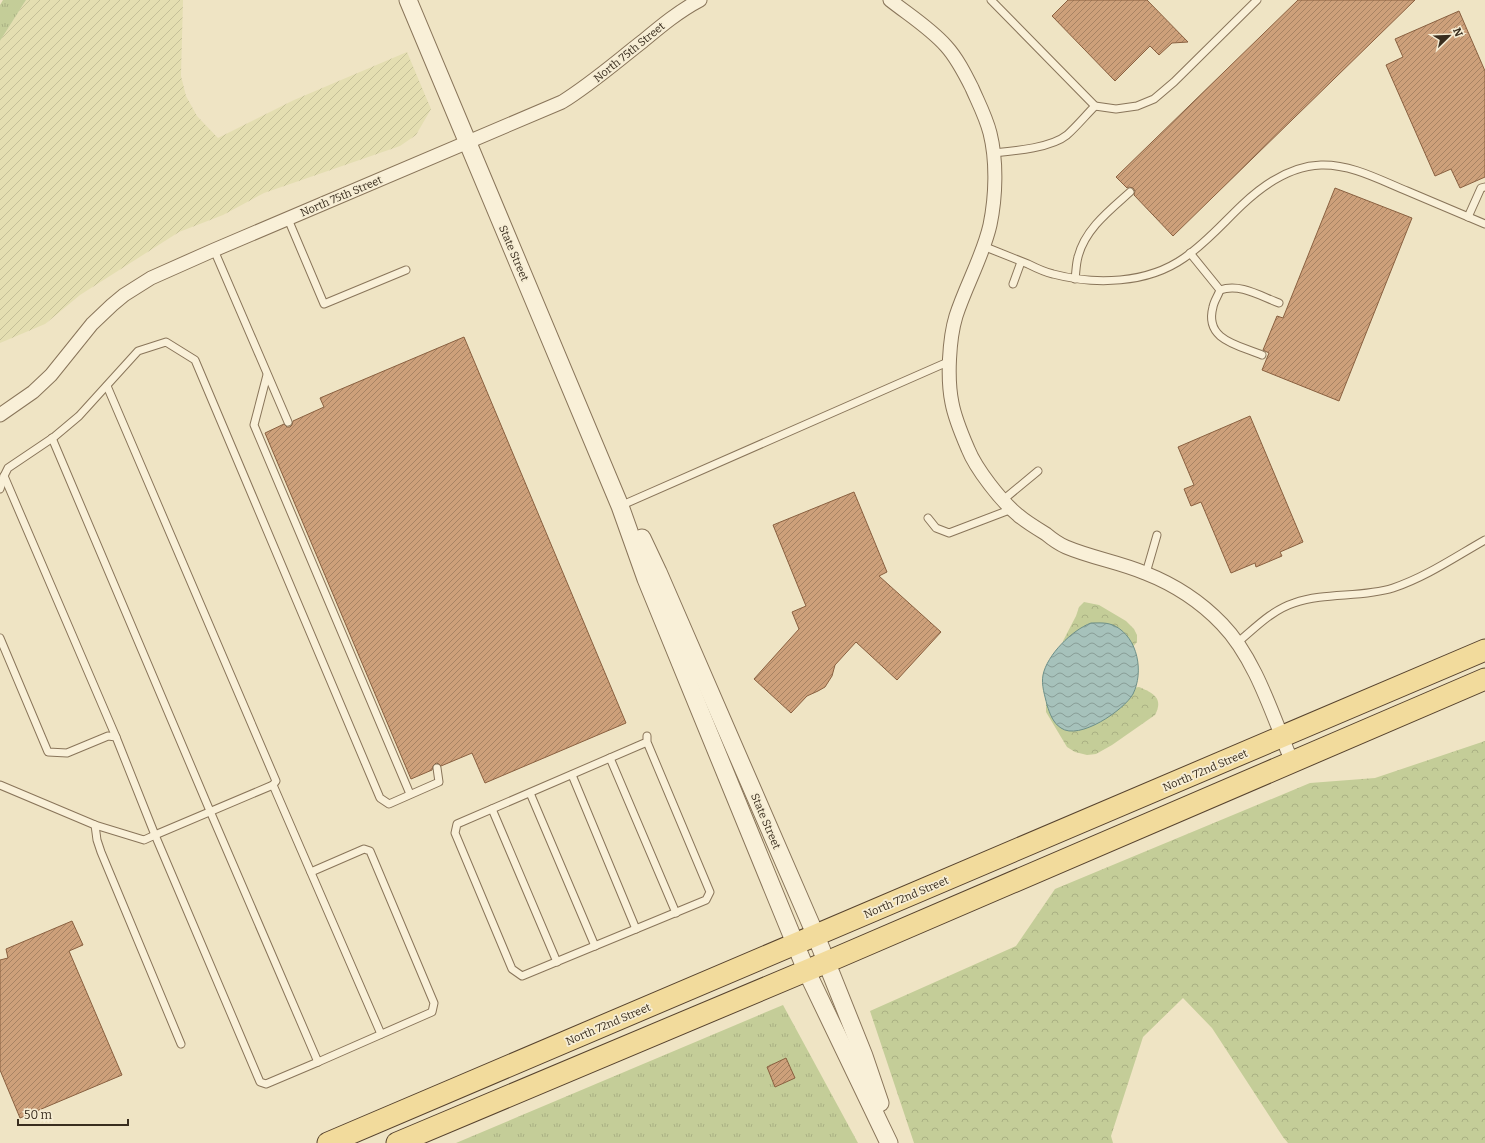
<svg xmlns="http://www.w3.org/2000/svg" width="1485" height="1143" font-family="Bitter,serif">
<defs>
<pattern id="farmland-furrows" width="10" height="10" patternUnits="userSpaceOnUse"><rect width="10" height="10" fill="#e4deb1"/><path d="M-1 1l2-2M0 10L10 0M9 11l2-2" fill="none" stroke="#c4bf98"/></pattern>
<pattern id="grass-tufts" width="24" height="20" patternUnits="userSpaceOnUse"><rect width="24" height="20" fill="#c4cd98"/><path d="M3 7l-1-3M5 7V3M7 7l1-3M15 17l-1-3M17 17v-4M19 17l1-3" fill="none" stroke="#a9b083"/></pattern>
<pattern id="forest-crowns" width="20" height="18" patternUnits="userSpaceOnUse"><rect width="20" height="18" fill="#c4cd98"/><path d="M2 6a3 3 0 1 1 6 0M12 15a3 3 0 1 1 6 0" fill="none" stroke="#a9b083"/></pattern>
<pattern id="water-waves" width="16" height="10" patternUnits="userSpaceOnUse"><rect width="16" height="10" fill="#a6c2bb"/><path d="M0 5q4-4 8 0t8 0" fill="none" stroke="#889e97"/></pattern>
<pattern id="building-hatch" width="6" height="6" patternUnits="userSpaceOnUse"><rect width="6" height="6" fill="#cda07a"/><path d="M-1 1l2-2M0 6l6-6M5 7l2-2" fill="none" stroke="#a78363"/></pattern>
</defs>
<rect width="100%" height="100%" fill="#efe4c4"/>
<!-- farmland -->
<path fill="url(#farmland-furrows)" d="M 26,0 L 183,0 L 181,76 L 186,96 L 197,116 L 218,138 L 294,100 L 407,52 L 431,109 L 416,135 L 400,146 L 264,193 L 223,215 L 179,232 L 80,295 L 45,324 L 0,343 L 0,41 Z"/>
<!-- grass -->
<g fill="url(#grass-tufts)">
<path d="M 3,0 L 26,0 L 0,41 L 0,5 Z"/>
<path d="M 783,1005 L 858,1143 L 456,1143 Z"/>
</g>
<!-- forest -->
<g fill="url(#forest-crowns)">
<path d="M 1084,602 L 1099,605 L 1126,621 L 1134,629 L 1137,635 L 1137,642 L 1130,650 L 1064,649 L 1063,641 L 1076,616 L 1079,607 Z"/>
<path d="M 1139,687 C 1153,693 1164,698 1155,715 L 1112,745 L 1096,754 L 1087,755 L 1075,752 L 1067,747 L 1046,712 L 1046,705 L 1050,701 Z"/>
<path d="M 1485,741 L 1485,1143 L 1288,1143 L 1283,1137 L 1212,1028 L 1183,998 L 1143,1037 L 1111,1136 L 1113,1143 L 914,1143 L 870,1011 L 1016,946 L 1055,889 L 1310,783 L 1375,778 Z"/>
</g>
<!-- water -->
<path fill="url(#water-waves)" stroke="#6d9089" d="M 1091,623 C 1099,623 1107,622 1115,626 C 1138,638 1144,672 1133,694 C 1124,710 1079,741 1061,728 C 1053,723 1050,714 1047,705 C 1045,696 1041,685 1043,675 C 1047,655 1072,630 1091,623 Z"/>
<!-- building -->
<g fill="url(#building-hatch)" stroke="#896040">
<path d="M 1068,0 L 1147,0 L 1188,42 L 1172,43 L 1159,55 L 1150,46 L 1115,81 L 1052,16 Z"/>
<path d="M 1298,0 L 1415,0 L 1173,236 L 1134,195 L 1135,191 L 1133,188 L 1129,187 L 1127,188 L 1116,177 Z"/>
<path d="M 1459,11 L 1485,71 L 1485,177 L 1460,188 L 1451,169 L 1435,176 L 1386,65 L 1403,57 L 1395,39 Z"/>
<path d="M 1335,188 L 1412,218 L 1339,401 L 1262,370 L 1269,353 L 1263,350 L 1277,316 L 1283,318 Z"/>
<path d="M 464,337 L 626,723 L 485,783 L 472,753 L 441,766 L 439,764 L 436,763 L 433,766 L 432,770 L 411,779 L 265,433 L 284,424 L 287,427 L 290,427 L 292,425 L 293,421 L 324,407 L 320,398 Z"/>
<path d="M 1250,416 L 1303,542 L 1280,552 L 1282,556 L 1256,567 L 1255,563 L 1231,573 L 1201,502 L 1191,506 L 1184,489 L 1194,485 L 1178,447 Z"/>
<path d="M 854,492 L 887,572 L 879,576 L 941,632 L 897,680 L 856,642 L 835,665 L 832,676 L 825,687 L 818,691 L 807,696 L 791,713 L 754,679 L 799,629 L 792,612 L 806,606 L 773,525 Z"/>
<path d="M 72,921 L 83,945 L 69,951 L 122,1075 L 20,1118 L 0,1070 L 0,960 L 8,958 L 6,949 Z"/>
<path d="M 786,1058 L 795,1078 L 775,1087 L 767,1067 Z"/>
</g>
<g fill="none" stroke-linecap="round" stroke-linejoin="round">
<!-- service casing -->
<g stroke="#89755a" stroke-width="9">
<g id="service">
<path d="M 991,0 L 1095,106 C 1086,115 1077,126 1067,135 C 1051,148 1014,151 993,153"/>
<path d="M 1095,106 L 1116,109 L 1137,106 L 1154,99 L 1174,82 L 1257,0"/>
<path d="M 1468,217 L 1481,188 L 1485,187"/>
<path d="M 288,219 L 324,304 L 406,270"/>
<path d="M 983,246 C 998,252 1013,258 1028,264 C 1036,268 1044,272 1053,274 C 1095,285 1147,284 1184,258 C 1206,243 1223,223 1242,205 C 1263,185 1291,166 1321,165 C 1351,164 1380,180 1407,191 C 1433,202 1459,213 1485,224"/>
<path d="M 214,250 L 288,422"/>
<path d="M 1190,253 L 1220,290 C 1240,283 1260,296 1279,303"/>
<path d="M 1075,279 C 1076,272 1076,264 1078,257 C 1085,229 1110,210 1130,192"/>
<path d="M 1013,284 L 1021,262"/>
<path d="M 1220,290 C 1218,296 1214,301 1213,307 C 1204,340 1238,345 1262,355"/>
<path d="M 267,375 L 254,425 L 410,794"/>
<path d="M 52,438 L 210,811 L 318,1062 L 432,1012 L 434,1003 L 370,851 L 364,849 L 311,872"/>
<path d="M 4,476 L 116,737"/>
<path d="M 0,489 L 4,476 L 8,468 L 54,437 L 79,416 L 138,351 L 166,342 L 195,360 L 380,798 L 389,804 L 439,782 L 437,768"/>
<path d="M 1003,500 L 1038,471"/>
<path d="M 620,506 L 950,361"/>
<path d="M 928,518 L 936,528 L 949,533 L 1012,509"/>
<path d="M 1146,573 L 1157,535"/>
<path d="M 0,638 L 48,752 L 67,753 L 108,736 L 116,737 L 155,835 L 273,785 L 276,781 L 107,386"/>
<path d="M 1237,643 C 1255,628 1272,610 1294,603 C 1326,592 1361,598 1393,588 C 1426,577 1455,557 1485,540"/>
<path d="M 647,736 L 647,742 L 457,824 L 455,833 L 512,969 L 522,976 L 706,900 L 710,892 L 647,742"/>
<path d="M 610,758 L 676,913"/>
<path d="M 572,775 L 636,929"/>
<path d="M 0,785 L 95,825 L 144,840 L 155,835 L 260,1082 L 266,1084 L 318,1062"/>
<path d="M 273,785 L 381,1034"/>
<path d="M 530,793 L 595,946"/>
<path d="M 492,809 L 557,962"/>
<path d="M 95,825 L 97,840 L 101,852 L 181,1044"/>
</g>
</g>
<!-- minor casing -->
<g stroke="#89755a" stroke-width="15">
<g id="minor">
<path d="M 890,0 C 909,15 930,28 946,46 C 957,58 965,74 972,88 C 978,102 986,117 990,133 C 997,161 996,196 990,225 C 983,256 966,285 956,316 C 949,339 947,379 952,403 C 955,419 962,435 968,449 C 976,469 1001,501 1018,515 C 1026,522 1036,528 1046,534 C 1052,539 1059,544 1066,547 C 1092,558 1119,562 1145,573 C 1173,584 1201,602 1222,624 C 1256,659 1273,717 1292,762"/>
<path d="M 0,415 L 33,392 L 51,375 L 92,324 L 112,305 L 124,295 L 151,278 L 214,250 L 562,102 C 591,84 616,62 643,41 C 661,26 679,11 700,0"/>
</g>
</g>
<!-- tertiary casing -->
<g stroke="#89755a" stroke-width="19">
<g id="tertiary">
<path d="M 408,0 L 620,506 L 646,579 L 806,970 L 889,1143"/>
<path d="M 642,538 L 658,572 L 816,936 L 864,1056 L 880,1103"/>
</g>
</g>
<!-- primary casing -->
<g stroke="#57432e" stroke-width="23">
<g id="primary">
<path d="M 328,1143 L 1485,650"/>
<path d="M 397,1143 L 827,962 L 1485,679"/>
</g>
</g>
<!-- service -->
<use href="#service" stroke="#f9f0d8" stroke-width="7"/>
<!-- minor -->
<use href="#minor" stroke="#f9f0d8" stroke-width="13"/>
<!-- tertiary -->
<use href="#tertiary" stroke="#f9f0d8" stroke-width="17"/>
<!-- primary -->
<use href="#primary" stroke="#f2db9c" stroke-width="21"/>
</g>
<g text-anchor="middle" stroke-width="3.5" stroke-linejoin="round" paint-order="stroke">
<!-- street labels -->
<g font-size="11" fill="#392d1e" stroke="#f6edd4">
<text transform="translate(629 52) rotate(-39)" y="4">North 75th Street</text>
<text transform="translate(341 196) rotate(-23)" y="4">North 75th Street</text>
<text transform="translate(514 253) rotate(67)" y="4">State Street</text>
<text transform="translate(1205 770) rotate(-23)" y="4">North 72nd Street</text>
<text transform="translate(766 821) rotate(67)" y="4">State Street</text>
<text transform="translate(906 897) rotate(-23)" y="4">North 72nd Street</text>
<text transform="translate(608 1024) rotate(-23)" y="4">North 72nd Street</text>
</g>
</g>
<!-- north arrow -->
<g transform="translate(1449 36) rotate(67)" stroke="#f6edd4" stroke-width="3" paint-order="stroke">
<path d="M0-3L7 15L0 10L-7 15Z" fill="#392d1e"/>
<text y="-6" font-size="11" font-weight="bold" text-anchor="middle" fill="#392d1e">N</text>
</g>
<!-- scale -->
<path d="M18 1119v6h110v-6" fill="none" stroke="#392d1e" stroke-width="2"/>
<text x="24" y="1119" font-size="12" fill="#392d1e" stroke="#f6edd4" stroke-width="3" paint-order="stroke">50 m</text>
</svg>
